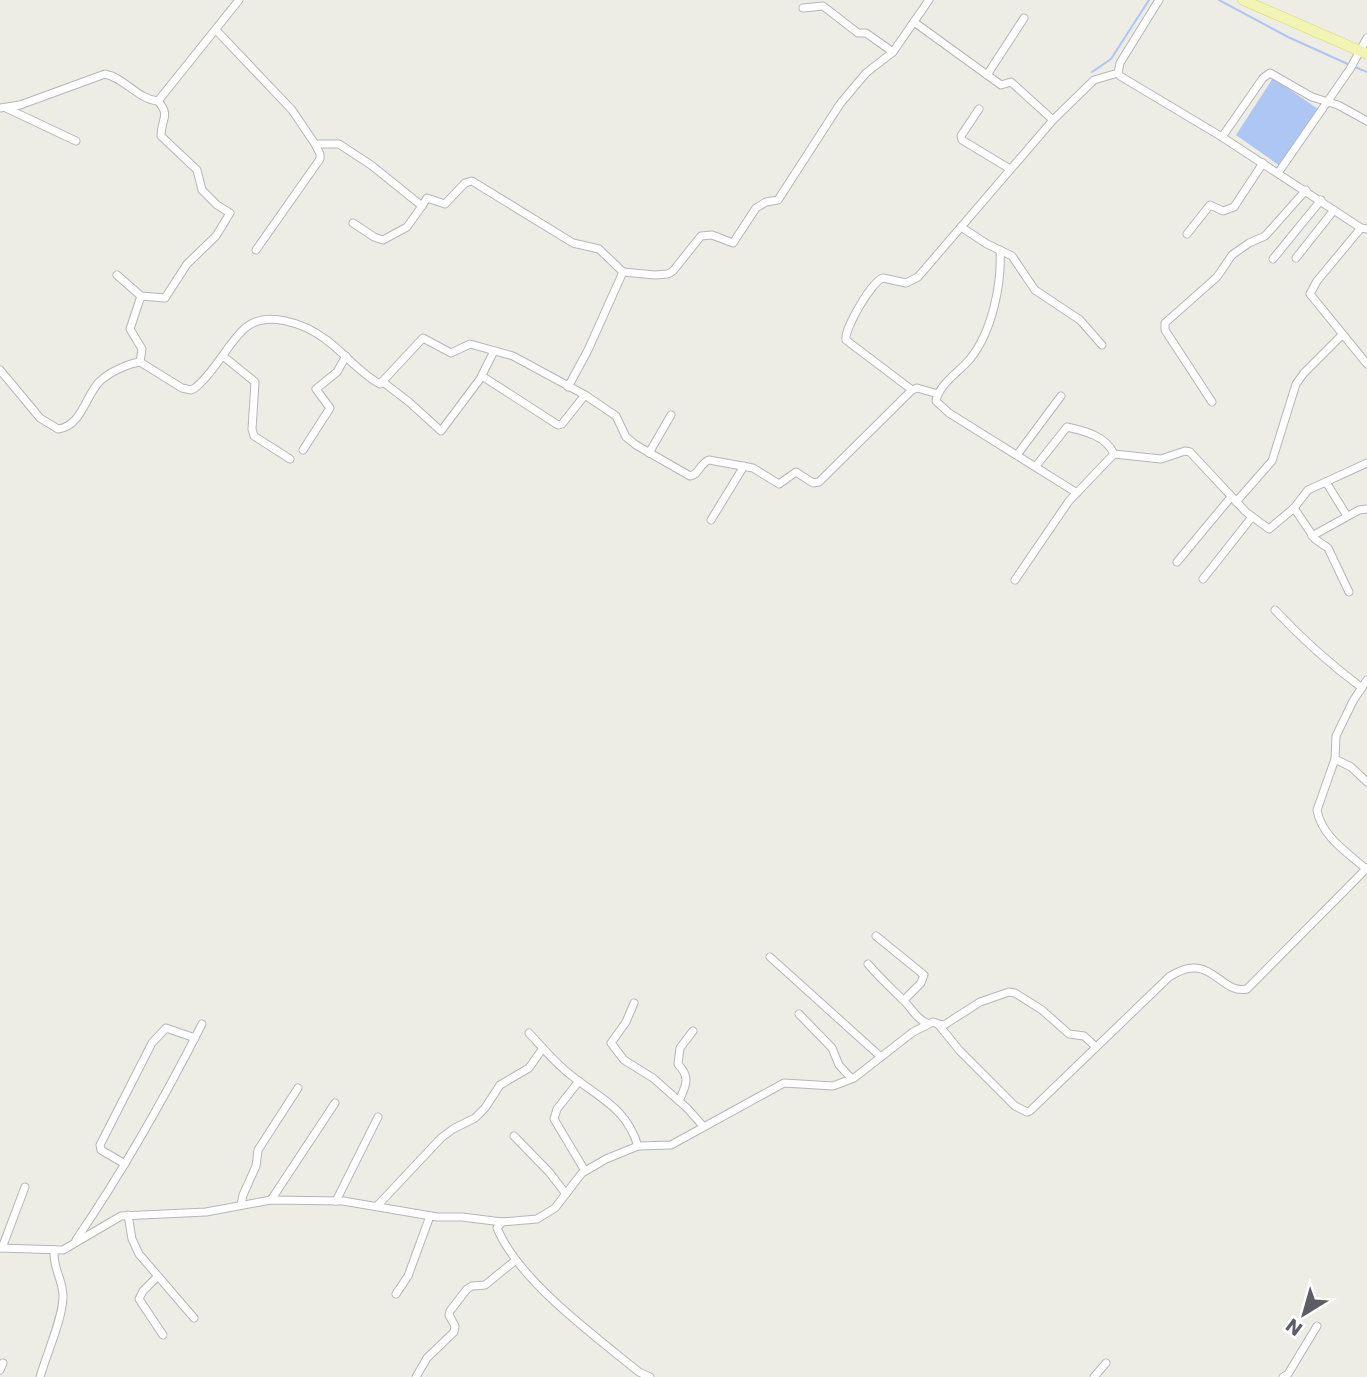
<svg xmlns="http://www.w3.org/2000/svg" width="1367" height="1377" font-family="Poppins,sans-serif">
<rect width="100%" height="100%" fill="#edede5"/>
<!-- water -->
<path fill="#aec6f4" d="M 1273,78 L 1318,109 L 1280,166 L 1236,135 Z"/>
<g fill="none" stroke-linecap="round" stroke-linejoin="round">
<!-- stream -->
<g stroke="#aec6f4" stroke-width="2">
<path d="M 1219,0 L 1288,37 L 1350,65"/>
<path d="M 1355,67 L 1367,72"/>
<path d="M 1092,72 L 1111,59 L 1149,0"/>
</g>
<!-- minor casing -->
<g stroke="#b5b6ba" stroke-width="9">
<g id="minor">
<path d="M 1159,0 L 1120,63 L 1118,73 L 1120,76 L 1222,137 L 1361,228 L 1367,229"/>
<path d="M 803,8 L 823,6 L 858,33 L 866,33 L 893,52"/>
<path d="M 914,22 L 1001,85 L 1011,82 L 1053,120"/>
<path d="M 216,30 L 292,110 L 315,144 L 339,144 L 371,165 L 422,206 L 427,198 L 445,204 L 465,183 L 472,181 L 573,243 L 599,249 L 623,272 L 655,275 L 668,274 L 673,271 L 701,236 L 712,235 L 733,243 L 756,208 L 766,202 L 778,200 L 840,104 L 866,73 L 893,52 L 929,0"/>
<path d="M 987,75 L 1024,18"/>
<path d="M 0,108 L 20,105 L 105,74 C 125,78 137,99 158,101 L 239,0"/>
<path d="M 6,108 L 76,141"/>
<path d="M 979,109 L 961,136 L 962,140 L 1010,169"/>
<path d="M 1222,137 L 1263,78 L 1270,73 L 1312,97 L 1338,105 L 1367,121"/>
<path d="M 1278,173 L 1350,69 L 1367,38"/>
<path d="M 353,223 L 374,237 L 383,240 L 407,227 L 422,206"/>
<path d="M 961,227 L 987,244 L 1012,256 L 1035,290 L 1080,320 L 1102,345"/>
<path d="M 1361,228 L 1317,281 L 1310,294 L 1367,364"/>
<path d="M 1187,234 L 1210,205 L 1223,211 L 1234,207 L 1263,163"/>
<path d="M 256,250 L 320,159 L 320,154 L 315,144"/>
<path d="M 1000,250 C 1002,284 992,332 970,359 C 959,372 939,384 936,401 L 949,413 L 1077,493"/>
<path d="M 1296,258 L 1334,210"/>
<path d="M 1273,259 L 1321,200"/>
<path d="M 117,275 L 141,296 L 165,298 L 187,264 L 216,236 L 230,213 L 217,205 L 202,190 L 197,170 L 161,136 C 161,119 171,116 158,101"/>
<path d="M 223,356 L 255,382 L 252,429 L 254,436 L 290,459"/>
<path d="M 140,362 L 142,349 L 130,329 L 141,296"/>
<path d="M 0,370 L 40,418 L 58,429 C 82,426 85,396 100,381 C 110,372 127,364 140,362 L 182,388 L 191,390 L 195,388 C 215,372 226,346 244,329 C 266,309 305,324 325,339 C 344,352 360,374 380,384 L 423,338 L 451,353 L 470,344 L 513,356 L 585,395 L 616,416 L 626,437 L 636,445 L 690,476 C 699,475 700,463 709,460 L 753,468 L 779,484 L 796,472 L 813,483 L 819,482 L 912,390 L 917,388 L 938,394"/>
<path d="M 482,376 L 558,425 L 562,424 L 585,395"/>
<path d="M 383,382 L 409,402 L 441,431 L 480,379 L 494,351"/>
<path d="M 568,387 L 588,350 L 623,272"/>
<path d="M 912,390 L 846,340 C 844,329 872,281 883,278 L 906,283 L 918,277 L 1053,120 L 1094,80 L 1118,73"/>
<path d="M 1212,402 L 1165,330 L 1165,323 L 1217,277 L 1232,255 L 1249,243 L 1265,236 L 1306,190"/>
<path d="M 303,450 L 330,408 L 316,389 L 337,372 L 346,356"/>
<path d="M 649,453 L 671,415"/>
<path d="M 1017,455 L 1061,396"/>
<path d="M 1036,466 L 1067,427 C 1085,431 1106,436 1114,454"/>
<path d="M 1326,482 L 1347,516"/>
<path d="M 1236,502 L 1272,461 L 1296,384 L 1304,373 L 1342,335"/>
<path d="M 1294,508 L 1315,539 L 1328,548 L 1349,592"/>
<path d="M 711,520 L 744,466"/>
<path d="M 1312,536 L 1359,510 L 1367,509"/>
<path d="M 1177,562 L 1231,497"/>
<path d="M 1203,579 L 1252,517"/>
<path d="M 1015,580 L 1069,501 L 1114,454 L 1161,459 L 1185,451 L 1190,452 L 1246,512 L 1269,529 L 1294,508 L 1308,490 L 1367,463"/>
<path d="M 1275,610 C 1302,639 1330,664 1362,688"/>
<path d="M 1335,759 L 1351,767 L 1367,782"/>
<path d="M 1366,869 C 1347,852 1322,837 1317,810 L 1335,759 L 1336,736 L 1353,701 L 1367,680"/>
<path d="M 876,936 L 924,975 L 921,983 L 904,1000"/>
<path d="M 770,957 L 881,1057"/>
<path d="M 868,964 C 879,977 891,988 903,1000 C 912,1008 916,1019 927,1023"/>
<path d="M 634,1003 L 626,1022 L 611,1043 L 624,1060 L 653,1078 L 687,1108 L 703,1126"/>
<path d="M 799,1014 L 832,1048 L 839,1065 L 851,1078"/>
<path d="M 938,1024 L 944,1025 L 980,1002 L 1009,992 L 1015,993 L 1042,1010 L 1069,1034 L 1084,1036 L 1095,1046"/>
<path d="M 529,1033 C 543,1048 556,1064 572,1076 C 601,1099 626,1108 638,1146"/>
<path d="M 579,1081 L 557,1109 L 554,1119 L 585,1171"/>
<path d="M 679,1101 C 686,1085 691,1078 678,1064 L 680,1048 L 693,1031"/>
<path d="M 514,1136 L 549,1172 L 566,1194"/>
<path d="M 125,1164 L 101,1150 L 100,1145 L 152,1043 L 166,1028 L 195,1038"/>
<path d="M 271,1200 L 335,1103"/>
<path d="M 336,1201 L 378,1117"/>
<path d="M 241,1205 L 243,1195 L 256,1166 L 258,1150 L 298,1088"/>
<path d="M 377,1206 L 441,1138 L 453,1129 L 475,1118 L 485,1108 L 500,1085 L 529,1068 L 543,1048"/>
<path d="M 128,1215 L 132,1239 L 139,1254 L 194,1318"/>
<path d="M 502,1222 L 497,1228 C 519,1281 595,1336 639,1372 L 650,1377"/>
<path d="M 76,1240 C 123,1171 164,1099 202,1024"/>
<path d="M 0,1248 L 63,1250 L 121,1216 L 206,1212 L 271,1200 L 343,1201 L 437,1217 L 462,1217 L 502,1222 L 537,1219 L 555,1208 L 582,1173 L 606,1159 L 638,1146 L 671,1145 L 784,1083 L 833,1086 L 854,1078 L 913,1032 L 933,1022 L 938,1024 L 960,1051 L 1015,1106 L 1027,1112 L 1030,1111 L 1169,977 C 1211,949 1219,995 1247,989 L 1367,868"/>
<path d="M 2,1248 L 25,1187"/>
<path d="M 157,1277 L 143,1291 L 139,1299 L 163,1335"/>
<path d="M 396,1294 L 408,1276 L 430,1216"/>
<path d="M 0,1370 L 3,1363"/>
<path d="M 40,1377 C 46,1356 63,1317 63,1297 C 63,1278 53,1271 54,1250"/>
<path d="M 416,1377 L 427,1358 L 454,1332 L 455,1326 L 449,1315 L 450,1311 L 467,1289 L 472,1286 L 485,1285 L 516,1260"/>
<path d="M 1094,1377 L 1106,1363"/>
<path d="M 1283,1377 L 1288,1374 L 1317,1326"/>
</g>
</g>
<!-- major casing -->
<g stroke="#dfd86c" stroke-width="11">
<path id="major" d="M 1243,0 L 1367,54"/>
</g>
<!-- minor -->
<use href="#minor" stroke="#fff" stroke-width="7"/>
<!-- major -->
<use href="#major" stroke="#f1f4b3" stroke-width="10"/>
</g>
<!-- north arrow -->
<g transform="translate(1304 1314) rotate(217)" stroke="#ffffff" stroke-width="5" paint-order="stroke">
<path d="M0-5L12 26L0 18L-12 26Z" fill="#5d5e63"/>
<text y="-10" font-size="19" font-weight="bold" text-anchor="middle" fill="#5d5e63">N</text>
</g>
</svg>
